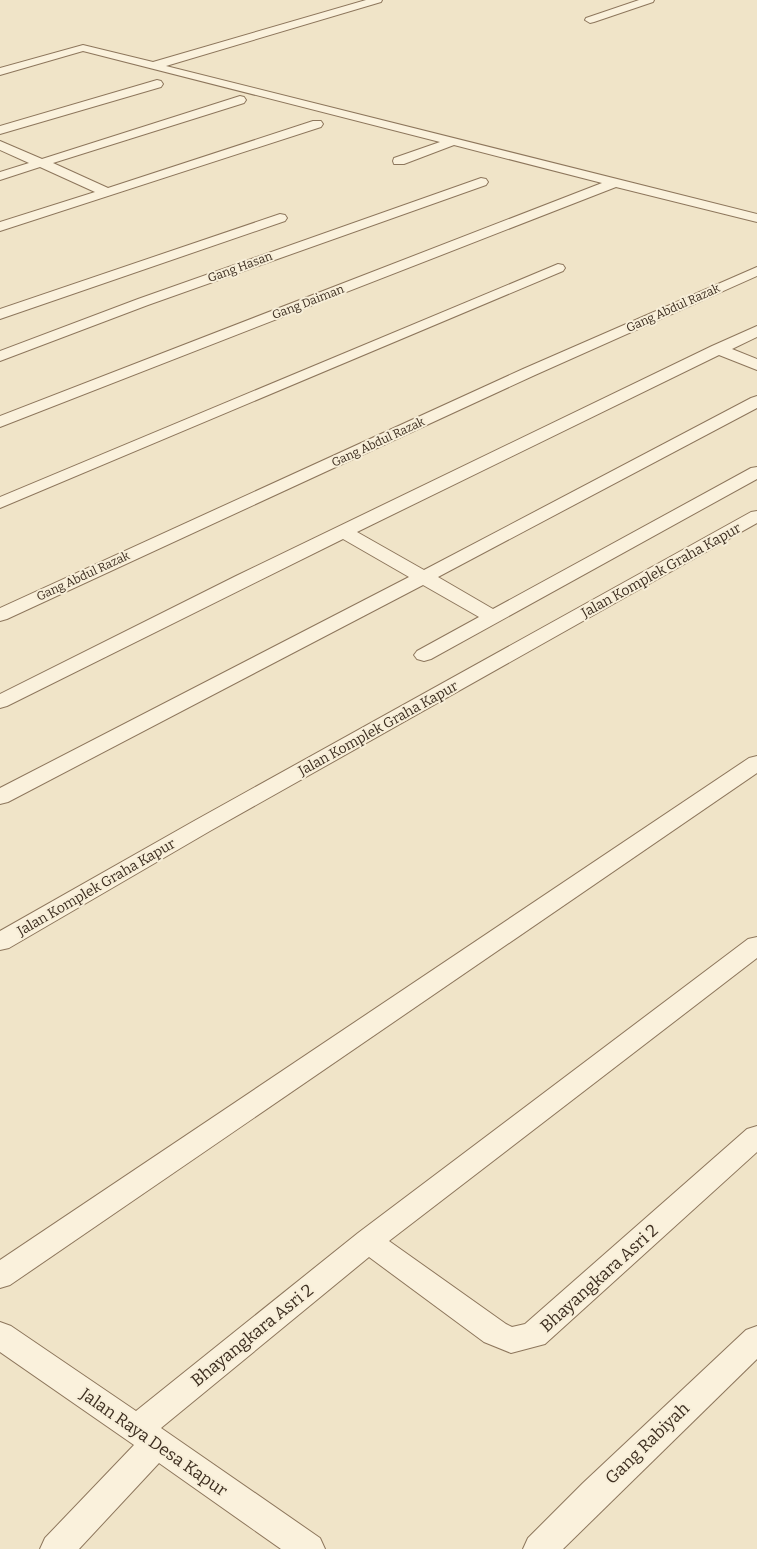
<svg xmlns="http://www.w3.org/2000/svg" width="757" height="1549" font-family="Bitter,serif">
<rect width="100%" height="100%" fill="#f0e4c8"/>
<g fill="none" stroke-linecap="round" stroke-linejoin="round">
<!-- minor casing -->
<g stroke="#8d765c" stroke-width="2">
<g id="minor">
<path d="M 366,0 L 382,0 L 381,2 L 166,66 L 757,214 L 757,222 L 616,187 L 0,427 L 0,416 L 602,183 L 454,145 L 404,164 L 394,164 L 393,161 L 394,158 L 440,142 L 83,51 L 0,75 L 0,68 L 83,45 L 153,62 Z"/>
<path d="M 639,0 L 654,0 L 653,2 L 594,22 L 590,23 L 585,20 L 586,18 Z"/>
<path d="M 157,80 L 161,81 L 163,84 L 161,87 L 0,134 L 0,126 Z"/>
<path d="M 240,96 L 244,97 L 246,100 L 244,103 L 53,163 L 108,188 L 313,121 L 321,121 L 323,124 L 321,127 L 0,231 L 0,222 L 95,192 L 40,167 L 0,180 L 0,172 L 29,163 L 0,150 L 0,141 L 42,159 Z"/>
<path d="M 481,178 L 486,179 L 488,182 L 486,185 L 148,305 L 0,361 L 0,351 L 138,299 Z"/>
<path d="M 280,214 L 285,215 L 287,218 L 285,221 L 0,319 L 0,309 Z"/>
<path d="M 558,264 L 563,265 L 565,268 L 563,271 L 0,508 L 0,497 Z"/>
<path d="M 757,267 L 757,276 L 535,375 L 7,619 L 0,621 L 0,608 L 523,369 Z"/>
<path d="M 757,326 L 757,337 L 732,349 L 757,359 L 757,370 L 719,355 L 357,532 L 424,570 L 751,398 L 757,396 L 757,408 L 438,577 L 493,609 L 751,468 L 757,467 L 757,479 L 431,659 L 424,661 L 417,659 L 414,655 L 417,651 L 479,617 L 423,585 L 8,802 L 0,804 L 0,788 L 409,577 L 343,539 L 7,706 L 0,708 L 0,694 L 236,576 L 712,346 Z"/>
<path d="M 757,511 L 757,523 L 210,831 L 9,948 L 0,950 L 0,931 L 194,821 L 751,512 Z"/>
<path d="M 757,756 L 757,773 L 10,1285 L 0,1288 L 0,1260 L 749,758 Z"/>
<path d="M 757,937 L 757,958 L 389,1241 L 506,1324 L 512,1327 L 525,1324 L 747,1129 L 757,1126 L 757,1152 L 545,1344 L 511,1353 L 484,1342 L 369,1257 L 161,1428 L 320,1538 L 325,1549 L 281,1549 L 159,1463 L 79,1549 L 40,1549 L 45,1538 L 134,1445 L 0,1352 L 0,1322 L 11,1326 L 136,1411 L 358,1233 L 748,939 Z"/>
<path d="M 757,1326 L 757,1359 L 563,1549 L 523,1549 L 528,1538 L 583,1483 L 746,1330 Z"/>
</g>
</g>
<!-- minor -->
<use href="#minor" fill="#faf1dc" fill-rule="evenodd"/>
</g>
<g text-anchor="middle" stroke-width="4" stroke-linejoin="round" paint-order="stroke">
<!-- far-street labels -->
<g font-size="12" fill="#3d2e20" stroke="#f7eed8">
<text transform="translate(240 267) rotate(-20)" y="4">Gang Hasan</text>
<text transform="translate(308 302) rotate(-21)" y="4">Gang Daiman</text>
<text transform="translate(673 308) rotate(-24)" y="4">Gang Abdul Razak</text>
<text transform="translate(378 442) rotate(-25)" y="4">Gang Abdul Razak</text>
<text transform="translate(83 576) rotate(-25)" y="4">Gang Abdul Razak</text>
</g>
<!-- street labels -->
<g font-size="14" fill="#3d2e20" stroke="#f7eed8">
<text transform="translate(661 570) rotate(-29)" y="5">Jalan Komplek Graha Kapur</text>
<text transform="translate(378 728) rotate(-29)" y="5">Jalan Komplek Graha Kapur</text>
<text transform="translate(96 887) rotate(-30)" y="5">Jalan Komplek Graha Kapur</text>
</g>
<!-- near-street labels -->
<g font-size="17" fill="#3d2e20" stroke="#f7eed8">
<text transform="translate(599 1278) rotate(-42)" y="6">Bhayangkara Asri 2</text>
<text transform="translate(252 1335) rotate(-39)" y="6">Bhayangkara Asri 2</text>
<text transform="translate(154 1442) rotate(35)" y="6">Jalan Raya Desa Kapur</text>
<text transform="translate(647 1443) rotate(-44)" y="6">Gang Rabiyah</text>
</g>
</g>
</svg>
